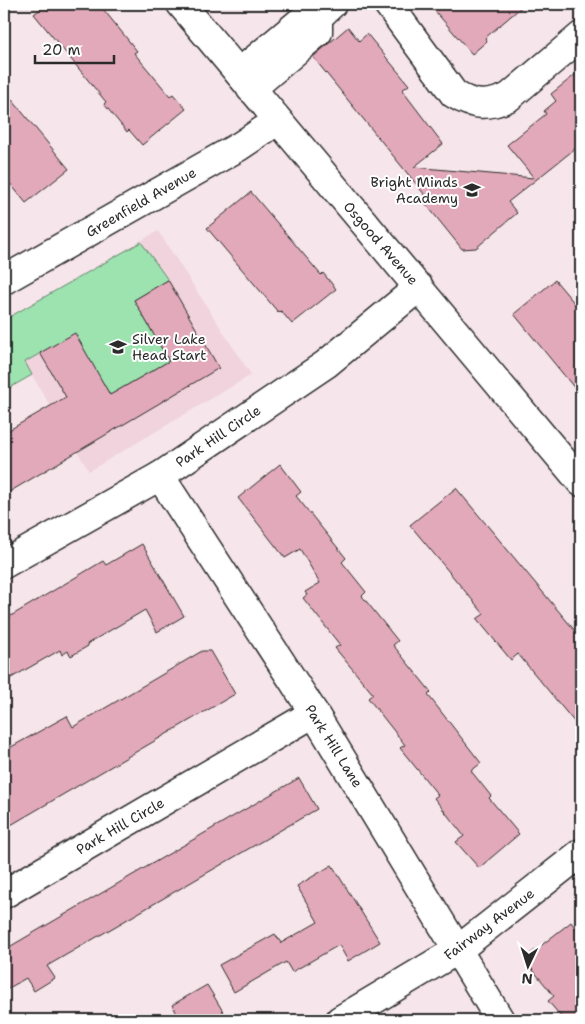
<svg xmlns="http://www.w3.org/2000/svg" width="585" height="1024" font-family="'Shantell Sans',sans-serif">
<rect width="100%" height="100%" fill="#f6e5ea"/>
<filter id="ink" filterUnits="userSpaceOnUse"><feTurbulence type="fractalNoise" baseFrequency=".02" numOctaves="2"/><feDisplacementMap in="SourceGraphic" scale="10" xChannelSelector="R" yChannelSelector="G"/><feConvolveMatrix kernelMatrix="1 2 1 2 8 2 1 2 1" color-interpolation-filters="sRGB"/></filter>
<g filter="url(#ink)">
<!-- built -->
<path fill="#f0d3dc" d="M 158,231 L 251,375 L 89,471 L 32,375 L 4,391 L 4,320 Z"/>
<!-- green -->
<path fill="#9de3b0" stroke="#64876e" d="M 141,242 L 168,280 L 134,300 L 169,361 L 110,395 L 74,334 L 25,362 L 32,375 L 4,391 L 4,320 Z"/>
<!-- building -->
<g fill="#e2a9ba" stroke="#2b2b2b">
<path d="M 47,4 L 99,4 L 137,51 L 134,53 L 170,96 L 173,94 L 186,109 L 142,145 L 129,130 L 127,132 L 104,104 L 106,102 L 34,14 Z"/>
<path d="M 429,4 L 525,4 L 485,38 L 487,41 L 472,54 Z"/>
<path d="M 348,27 L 359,41 L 367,34 L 409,85 L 402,90 L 443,144 L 414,167 L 534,178 L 507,145 L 546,114 L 544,111 L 556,101 L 551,94 L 581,70 L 581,144 L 508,202 L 517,213 L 476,248 L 462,249 L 425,203 L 429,200 L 313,57 Z"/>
<path d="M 4,90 L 69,169 L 26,203 L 4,176 Z"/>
<path d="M 251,192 L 321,275 L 323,273 L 336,289 L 292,324 L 281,311 L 278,312 L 207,228 Z"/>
<path d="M 168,280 L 219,368 L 4,495 L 4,433 L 66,397 L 40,353 L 75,333 L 110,395 L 169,361 L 134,300 Z"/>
<path d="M 555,280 L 581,311 L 581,396 L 514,314 Z"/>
<path d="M 280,464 L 301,492 L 296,496 L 346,558 L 342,562 L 366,592 L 362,596 L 398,641 L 393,645 L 431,692 L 428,695 L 481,763 L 471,771 L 491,796 L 489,798 L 519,834 L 479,868 L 456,842 L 464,836 L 434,798 L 438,795 L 400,748 L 405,745 L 368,698 L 373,694 L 335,648 L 340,645 L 303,598 L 307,595 L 305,592 L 320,583 L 300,549 L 285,558 L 238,498 Z"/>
<path d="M 456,488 L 581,638 L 581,730 L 518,654 L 511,660 L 477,619 L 484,614 L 410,525 Z"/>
<path d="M 142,544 L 184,616 L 157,632 L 145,610 L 87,644 L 88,646 L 71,656 L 68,651 L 62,655 L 60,650 L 4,682 L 4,620 L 103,561 L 106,565 Z"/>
<path d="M 202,651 L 210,651 L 235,694 L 4,829 L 4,751 L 67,716 L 73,727 Z"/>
<path d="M 299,778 L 317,809 L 47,966 L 55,978 L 34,991 L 26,978 L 4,991 L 4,950 Z"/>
<path d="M 332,865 L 380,942 L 348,961 L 339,945 L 292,972 L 286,962 L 234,992 L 219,965 L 275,934 L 281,943 L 318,922 L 297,886 Z"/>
<path d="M 571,922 L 581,936 L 581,1020 L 564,1020 L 548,1001 L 554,996 L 524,959 Z"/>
<path d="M 207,985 L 224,1013 L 211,1020 L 181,1020 L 172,1005 Z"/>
</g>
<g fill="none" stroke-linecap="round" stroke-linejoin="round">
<!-- minor casing -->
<g stroke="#2b2b2b" stroke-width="31">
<g id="minor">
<path d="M 388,4 L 454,94 C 473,106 488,107 509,97 L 581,36"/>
<path d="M 239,73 L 306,17 L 318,17 L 332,4"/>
<path d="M 251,89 L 318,32 L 318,17"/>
<path d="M 4,280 L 240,146 L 277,121"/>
<path d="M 160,476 L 314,713 L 500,1020"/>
<path d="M 4,564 L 160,476 L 326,364 L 419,287"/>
<path d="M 4,894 L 314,713"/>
<path d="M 340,1020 L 459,949 L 581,853"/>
</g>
</g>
<!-- tertiary casing -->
<g stroke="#2b2b2b" stroke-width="31">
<path id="tertiary" d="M 181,4 L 581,482"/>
</g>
<!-- minor -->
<use href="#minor" stroke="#fff" stroke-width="28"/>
<!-- tertiary -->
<use href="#tertiary" stroke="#fff" stroke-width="28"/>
</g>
</g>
<!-- icons -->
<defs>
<g id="school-bare" transform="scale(1.35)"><path d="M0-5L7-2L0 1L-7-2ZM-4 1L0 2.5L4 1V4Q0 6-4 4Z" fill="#2b2b2b" stroke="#fff" stroke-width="2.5" paint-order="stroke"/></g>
</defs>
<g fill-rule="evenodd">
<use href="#school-bare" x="472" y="190"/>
<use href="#school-bare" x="118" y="347"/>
</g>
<g text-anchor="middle" stroke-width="4" stroke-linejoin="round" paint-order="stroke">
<!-- poi labels -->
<g font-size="14" fill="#2b2b2b" stroke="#fff" text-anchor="end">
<text x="458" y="187">Bright Minds<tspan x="458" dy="16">Academy</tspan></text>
<text x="132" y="344" text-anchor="start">Silver Lake<tspan x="132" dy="16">Head Start</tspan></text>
</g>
<!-- street labels -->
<g font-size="14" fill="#2b2b2b" stroke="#fff">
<text transform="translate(141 202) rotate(-30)" y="5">Greenfield Avenue</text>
<text transform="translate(381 243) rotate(49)" y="5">Osgood Avenue</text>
<text transform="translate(218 436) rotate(-34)" y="5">Park Hill Circle</text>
<text transform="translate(334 746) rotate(58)" y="5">Park Hill Lane</text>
<text transform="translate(120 826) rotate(-30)" y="5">Park Hill Circle</text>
<text transform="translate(489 924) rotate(-37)" y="5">Fairway Avenue</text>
</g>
</g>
<!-- margin -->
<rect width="585" height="1024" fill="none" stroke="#fff" stroke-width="20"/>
<rect x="10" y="10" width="565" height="1004" fill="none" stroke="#2b2b2b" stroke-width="2" filter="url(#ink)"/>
<!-- north arrow -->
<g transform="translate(528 966) rotate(184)" stroke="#ffffff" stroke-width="4" paint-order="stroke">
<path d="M0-4L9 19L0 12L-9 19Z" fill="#2b2b2b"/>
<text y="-8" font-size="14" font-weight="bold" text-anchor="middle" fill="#2b2b2b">N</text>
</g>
<!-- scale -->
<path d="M35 55v8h79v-8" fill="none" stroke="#2b2b2b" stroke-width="2.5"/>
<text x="42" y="55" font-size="15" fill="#2b2b2b" stroke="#ffffff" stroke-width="4" paint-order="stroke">20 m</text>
</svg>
